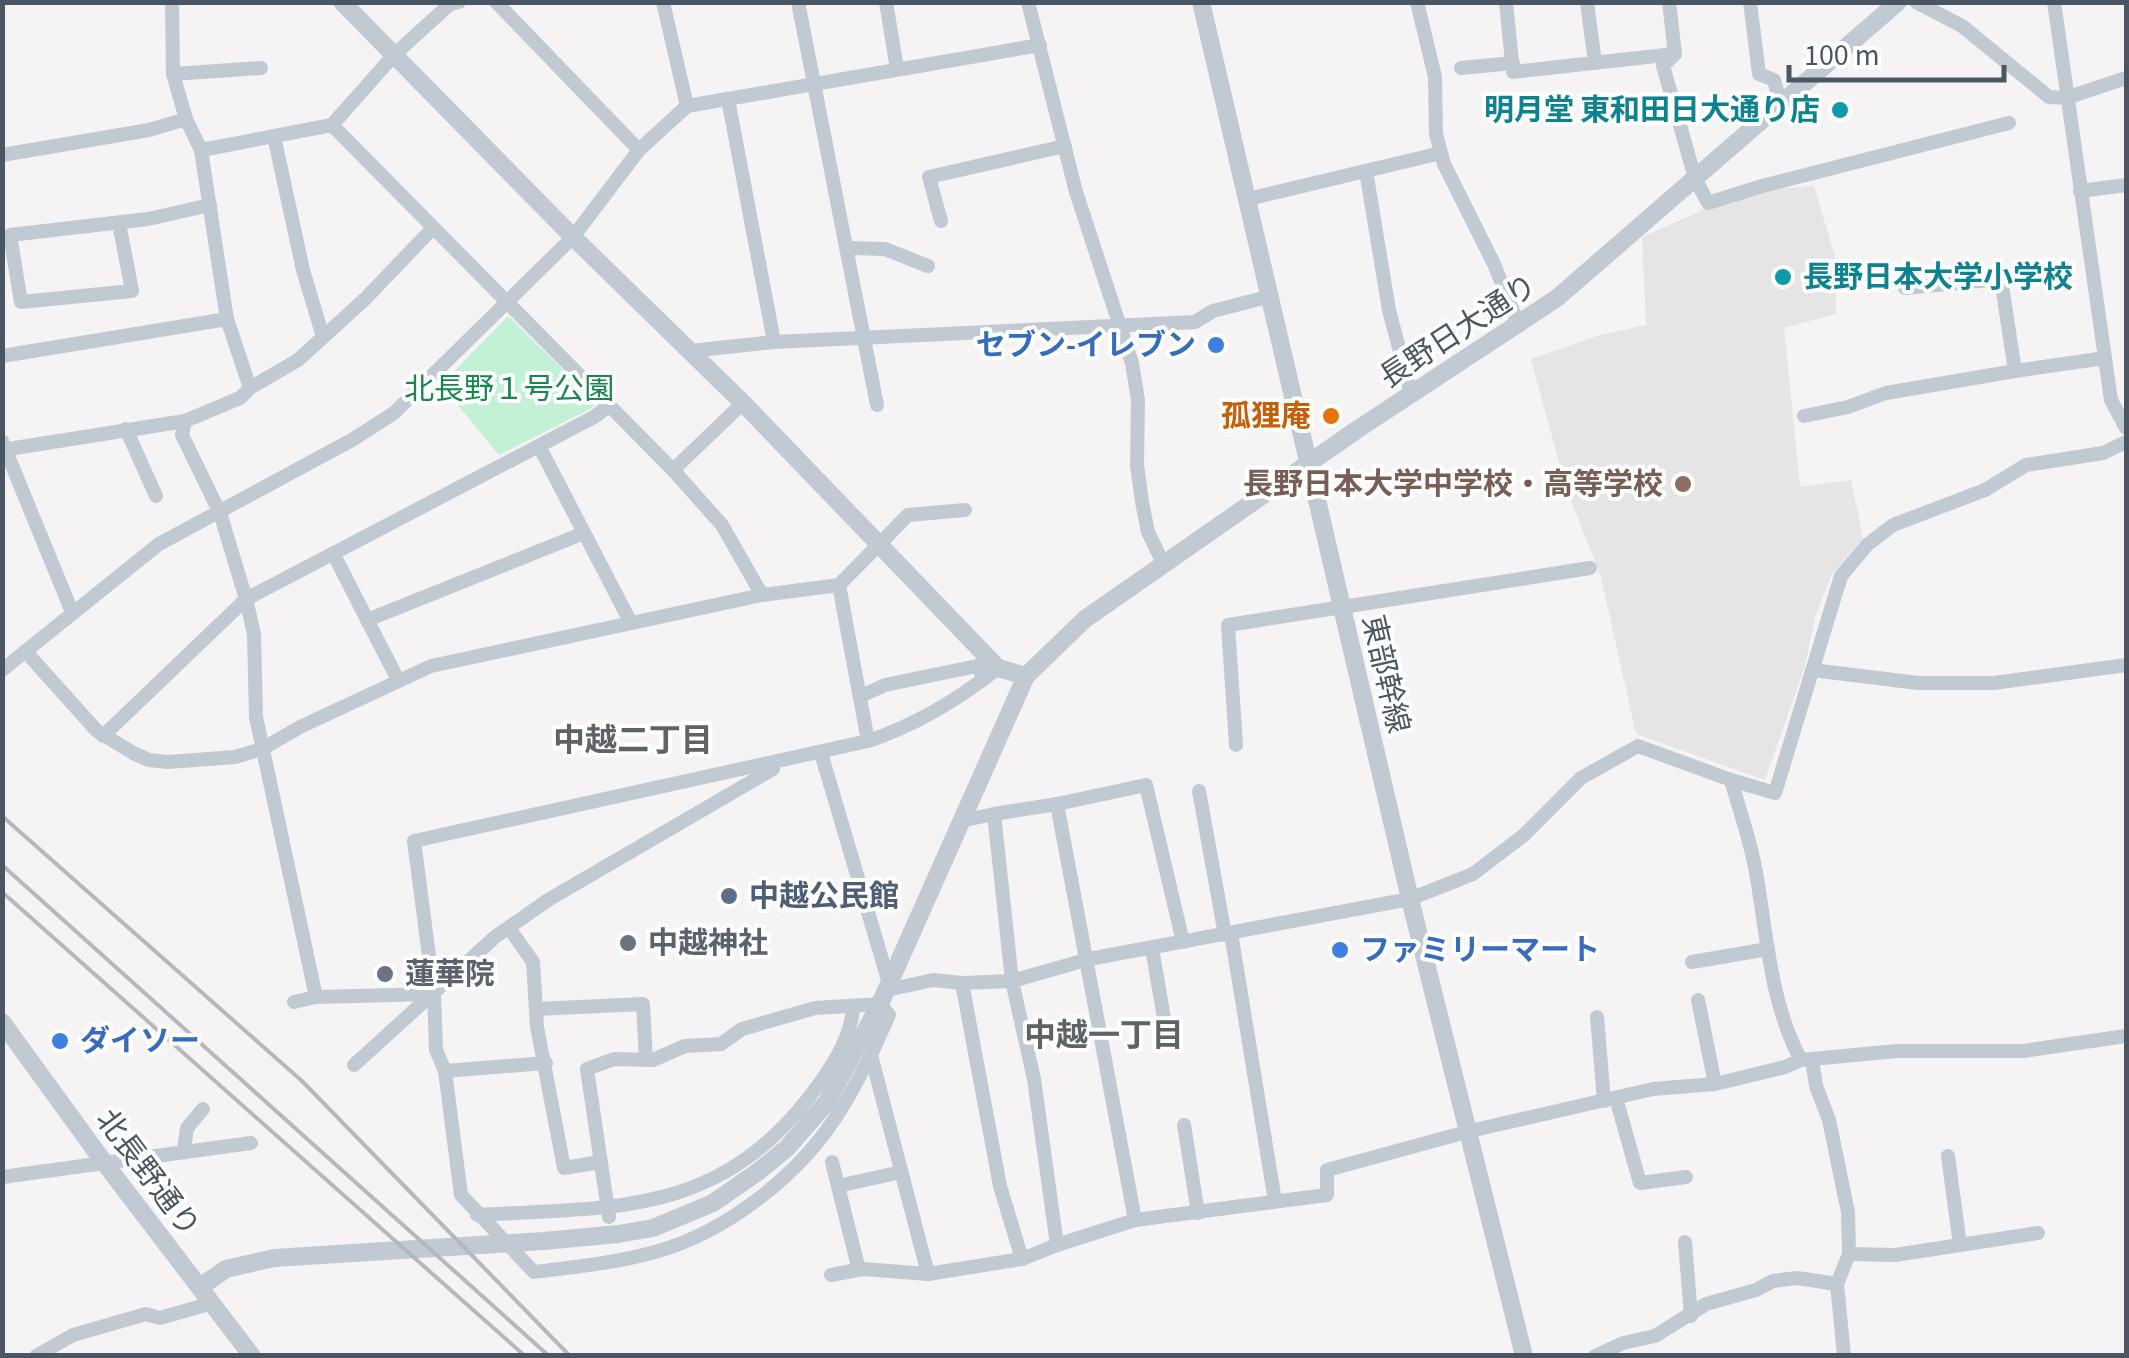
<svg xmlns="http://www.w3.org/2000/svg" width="2129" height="1358" font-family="'Source Sans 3','Noto Sans JP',sans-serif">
<rect width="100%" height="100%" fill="#f5f3f3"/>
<!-- education -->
<path fill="#e6e4e5" d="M 1814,186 L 1836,260 L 1836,314 L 1784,328 L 1800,487 L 1851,480 L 1863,538 L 1832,574 L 1815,617 L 1805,666 L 1765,780 L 1636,734 L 1601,577 L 1566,488 L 1531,359 L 1597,336 L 1646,325 L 1642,237 L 1746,191 Z"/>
<!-- green -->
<path fill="#c3f1d5" d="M 508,316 L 595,401 L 592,408 L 499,455 L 441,385 Z"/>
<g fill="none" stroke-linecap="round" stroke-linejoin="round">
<!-- minor -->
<g stroke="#c1cad2" stroke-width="14">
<path d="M 172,2 L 173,74 L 186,119 L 201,150 L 227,319 L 250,388"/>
<path d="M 496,2 L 639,150"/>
<path d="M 663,2 L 687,106"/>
<path d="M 798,2 L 877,405"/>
<path d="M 886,2 L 897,69"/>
<path d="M 1028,2 L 1076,192 L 1132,363 L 1138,400 L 1137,465 L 1142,502 L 1148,532 L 1163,563"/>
<path d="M 1417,2 L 1435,77 L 1436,134 L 1444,164 L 1494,264 L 1519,326"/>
<path d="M 1506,2 L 1513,72 L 1674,54"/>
<path d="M 1587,2 L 1595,63"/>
<path d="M 1669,2 L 1675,54 L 1663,66 L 1695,178 L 1708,203 L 1762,186 L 2009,123"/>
<path d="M 1750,2 L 1759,74 L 1774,80 L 1781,105"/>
<path d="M 1916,2 L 1962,26 L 2049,97 L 2066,98 L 2126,78"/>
<path d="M 2054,2 L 2111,400 L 2126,428"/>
<path d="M 1461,68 L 1513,63"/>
<path d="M 173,74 L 261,68"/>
<path d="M 728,99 L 774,342"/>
<path d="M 332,125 L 673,470 L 722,525 L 762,595"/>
<path d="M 274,136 L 303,270 L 323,337"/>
<path d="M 201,150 L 332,125 L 394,55 L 450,4 L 459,2"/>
<path d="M 2,155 L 149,130 L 186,119"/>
<path d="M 1366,171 L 1389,310 L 1411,394"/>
<path d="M 2080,191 L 2126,185"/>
<path d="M 1248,199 L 1441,153"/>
<path d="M 941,221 L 929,177 L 1065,146"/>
<path d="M 119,223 L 132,291 L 21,302 L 10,235 L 148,219 L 210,205"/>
<path d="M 849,248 L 885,249 L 928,266"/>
<path d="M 690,351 L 774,342 L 1195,322 L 1213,311 L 1271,296"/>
<path d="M 2,356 L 227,319"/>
<path d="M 2015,371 L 2105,358"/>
<path d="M 1804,416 L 1848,407 L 1886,393 L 2015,371 L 2001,279 L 1905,288"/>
<path d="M 126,429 L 156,496"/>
<path d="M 2,441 L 72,612"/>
<path d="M 539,446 L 631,623"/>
<path d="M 2,450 L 185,421"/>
<path d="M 673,470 L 743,403"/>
<path d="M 333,553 L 398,680"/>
<path d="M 839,585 L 868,741"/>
<path d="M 367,620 L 584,533"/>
<path d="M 26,652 L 97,731 L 135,754 L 149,760 L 168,762 L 235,757 L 262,749 L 300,727 L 431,666 L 762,595 L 839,585 L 908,515 L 965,510"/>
<path d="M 2,670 L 159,544 L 352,440 L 394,413 L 573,237 L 639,150 L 687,106 L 1040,45"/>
<path d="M 1812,670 L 1918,683 L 1994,683 L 2126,665"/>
<path d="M 861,696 L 885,685 L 977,666 L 985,678"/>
<path d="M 103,736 L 246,599 L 594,417 L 609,406"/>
<path d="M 1236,745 L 1228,625 L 1590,568"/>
<path d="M 821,753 L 889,983"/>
<path d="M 1199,791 L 1225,935"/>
<path d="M 1057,804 L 1146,785 L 1183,942"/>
<path d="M 994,814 L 1057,804 L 1135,1220"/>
<path d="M 960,821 L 994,814 L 1012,981 L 1034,1079 L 1057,1245 L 1135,1220 L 1327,1195 L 1327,1170 L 1470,1131 L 1653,1089 L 1715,1084 L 1785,1067 L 1801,1060 L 1897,1051 L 2023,1051 L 2126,1036"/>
<path d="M 509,928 L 533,962 L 537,1027 L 564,1168 L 600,1162"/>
<path d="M 1231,933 L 1275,1201"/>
<path d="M 1152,948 L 1165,1024"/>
<path d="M 1692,962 L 1768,949"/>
<path d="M 962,983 L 1000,1186 L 1022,1259"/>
<path d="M 887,990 L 933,980 L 962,983 L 1012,981 L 1089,959 L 1410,899 L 1473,874 L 1524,835 L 1581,778 L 1638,746 L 1731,780"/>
<path d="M 316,997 L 256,717 L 254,634 L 246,599 L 220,513 L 182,435 L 185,421 L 240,398 L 250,388 L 298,360 L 365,299 L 433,228"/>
<path d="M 1698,1000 L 1715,1084"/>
<path d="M 294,1002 L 316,997 L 433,994"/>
<path d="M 536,1009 L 643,1004 L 646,1060"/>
<path d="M 1597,1017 L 1604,1101"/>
<path d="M 1812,1059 L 1816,1086 L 1829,1120 L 1848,1212 L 1849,1254 L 1837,1284 L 1844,1356"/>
<path d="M 1801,1060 C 1771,1005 1767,938 1757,878 C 1752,845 1740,812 1731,780 L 1775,793 L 1841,576 L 1867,545 L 1893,525 L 1985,490 L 2026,465 L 2103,453 L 2126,442"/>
<path d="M 546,1063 L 445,1071 L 461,1195 L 534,1272 C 574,1267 616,1263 655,1252 C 728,1232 802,1173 841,1109 C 852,1092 861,1073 871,1055"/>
<path d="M 354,1065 L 495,937 L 548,900 L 773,769"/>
<path d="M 445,1071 L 436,1050 L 434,994 L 414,841 L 868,741 C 916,725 959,699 998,668"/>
<path d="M 1616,1098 L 1640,1183 L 1686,1177"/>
<path d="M 1184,1125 L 1198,1213"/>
<path d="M 184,1150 L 187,1128 L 203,1109"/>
<path d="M 1948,1156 L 1960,1245"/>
<path d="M 832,1162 L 859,1270"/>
<path d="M 2,1177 L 251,1143"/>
<path d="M 838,1186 L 901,1172"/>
<path d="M 477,1215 C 616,1207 717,1216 811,1095 C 830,1070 852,1038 853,1006"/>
<path d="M 609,1217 L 587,1069 L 614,1059 L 653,1060 L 685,1046 L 721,1044 L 742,1029 L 815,1008 L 880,1004 L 889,1015 L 871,1055 L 928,1274"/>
<path d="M 1685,1242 L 1691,1316"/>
<path d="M 1849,1254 L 1895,1255 L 2038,1233"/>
<path d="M 831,1275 L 863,1269 L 928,1274 L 1022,1259 L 1057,1245"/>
<path d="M 36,1356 L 73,1335 L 146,1314 L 160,1318 L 212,1303"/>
<path d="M 1595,1356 L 1623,1343 L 1655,1336 L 1706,1304 L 1756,1290 L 1773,1281 L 1797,1278 L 1837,1284"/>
</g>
<!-- tertiary -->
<g stroke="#c1cad2" stroke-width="18">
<path d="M 342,2 L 573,237 L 743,403 L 998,668 L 1026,676"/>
<path d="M 1201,2 L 1410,899 L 1524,1356"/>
<path d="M 2,1022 L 103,1161 L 252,1356"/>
<path d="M 200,1287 L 226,1269 L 274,1258 L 544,1241 L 618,1234 L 653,1228 L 713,1203 L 759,1171 L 787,1148 L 827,1102 L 880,1004 L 1026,676 L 1085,619 L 1355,431 L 1557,298 L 1898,2"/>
</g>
<!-- rail -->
<g stroke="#b5b8bd" stroke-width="4">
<path d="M 2,816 L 302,1081 L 570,1356"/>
<path d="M 2,865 L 549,1356"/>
<path d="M 2,892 L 525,1356"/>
</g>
</g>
<!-- markers -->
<g fill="#0f9aa8" stroke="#fff" stroke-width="4">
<circle cx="1840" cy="110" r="10"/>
<circle cx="1783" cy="277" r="10"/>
</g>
<g fill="#3f7fe0" stroke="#fff" stroke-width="4">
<circle cx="1216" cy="345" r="10"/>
<circle cx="1340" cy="950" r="10"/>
<circle cx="60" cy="1041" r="10"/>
</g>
<circle fill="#e8710a" stroke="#fff" stroke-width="4" cx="1331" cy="416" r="10"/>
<circle fill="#8d6e63" stroke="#fff" stroke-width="4" cx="1683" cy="484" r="10"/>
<circle fill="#5c6f8a" stroke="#fff" stroke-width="4" cx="729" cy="896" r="10"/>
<g fill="#6b7280" stroke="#fff" stroke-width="4">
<circle cx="628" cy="943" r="10"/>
<circle cx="385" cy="974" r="10"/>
</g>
<g text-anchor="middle" stroke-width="8" stroke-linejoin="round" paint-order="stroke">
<!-- culture labels -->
<g font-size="30" font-weight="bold" fill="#0d838f" stroke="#fff" text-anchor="end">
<text x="1820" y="120">明月堂 東和田日大通り店</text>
<text x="1803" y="287" text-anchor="start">長野日本大学小学校</text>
</g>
<!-- street labels -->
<g font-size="30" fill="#4a5661" stroke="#fff">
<text transform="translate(1458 331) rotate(-33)" y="10">長野日大通り</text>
<text transform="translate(1386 674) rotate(77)" y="10">東部幹線</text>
<text transform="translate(148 1173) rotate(53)" y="10">北長野通り</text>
</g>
<!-- shop labels -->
<g font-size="30" font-weight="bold" fill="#366cbe" stroke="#fff" text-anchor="start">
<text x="1196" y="355" text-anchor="end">セブン-イレブン</text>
<text x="1360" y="960">ファミリーマート</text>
<text x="80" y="1051">ダイソー</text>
</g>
<!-- park labels -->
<g font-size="30" fill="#17864f" stroke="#fff">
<text x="509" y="399">北長野１号公園</text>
</g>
<!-- food labels -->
<g font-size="30" font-weight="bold" fill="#c56008" stroke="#fff" text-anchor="end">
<text x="1311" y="426">孤狸庵</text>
</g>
<!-- education labels -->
<g font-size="30" font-weight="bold" fill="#785e54" stroke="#fff" text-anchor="end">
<text x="1663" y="494">長野日本大学中学校・高等学校</text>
</g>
<!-- service labels -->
<g font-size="30" font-weight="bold" fill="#4e5e75" stroke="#fff" text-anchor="start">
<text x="749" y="906">中越公民館</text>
</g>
<!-- worship labels -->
<g font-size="30" font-weight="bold" fill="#5b616d" stroke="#fff" text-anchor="start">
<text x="648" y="953">中越神社</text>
<text x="405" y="984">蓮華院</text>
</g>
<!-- neighbourhood labels -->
<g font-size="32" font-weight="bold" fill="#5f6368" stroke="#fff">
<text x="633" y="751">中越二丁目</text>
<text x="1104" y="1046">中越一丁目</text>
</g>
</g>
<!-- border -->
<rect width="2129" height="1358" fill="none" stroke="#4a5661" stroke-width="10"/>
<!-- scale -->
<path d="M1789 65v15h215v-15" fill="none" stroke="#4a5661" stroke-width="5"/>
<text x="1804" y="65" font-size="30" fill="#4a5661" stroke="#ffffff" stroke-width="8" paint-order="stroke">100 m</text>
</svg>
